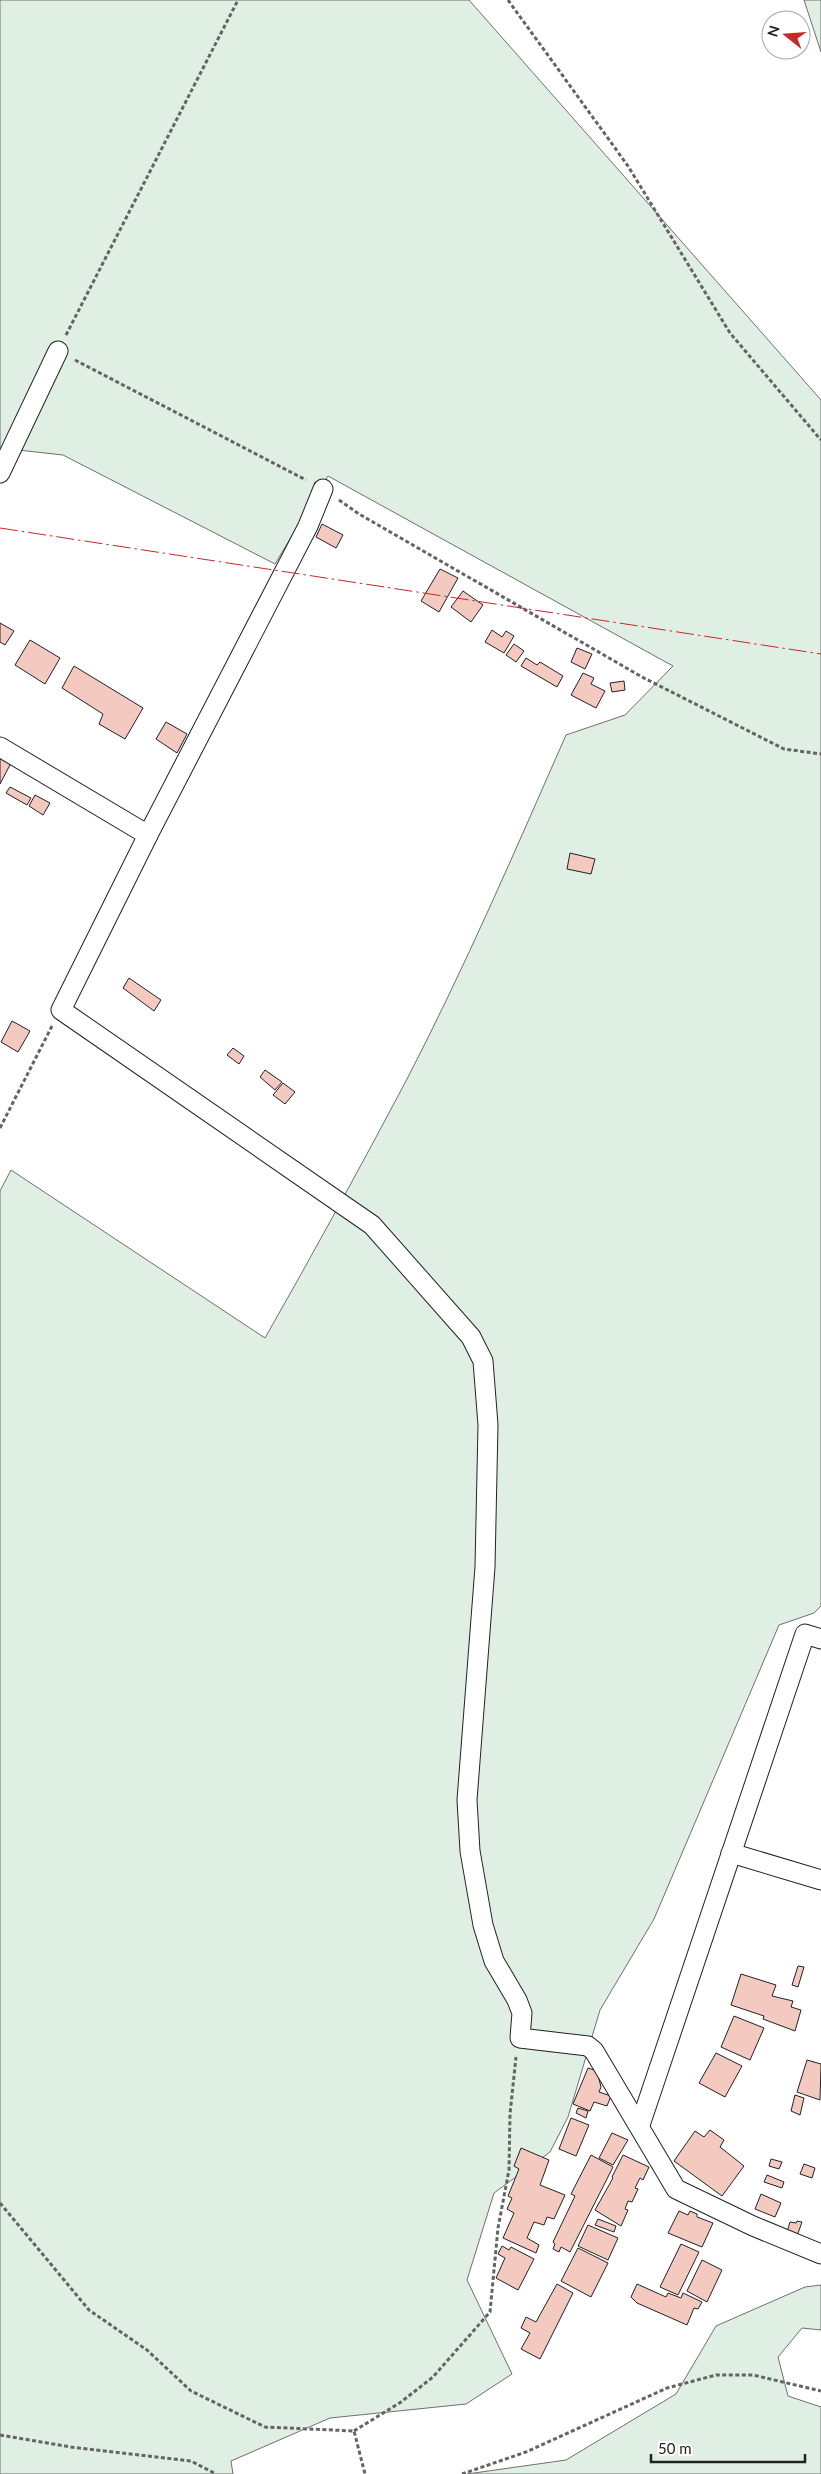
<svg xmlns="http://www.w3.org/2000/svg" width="821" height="2474" font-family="Lato,sans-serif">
<rect width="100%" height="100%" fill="#fff"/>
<!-- green -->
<g fill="#e0efe3" stroke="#6f6f6f">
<path d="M 0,0 L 469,0 L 821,400 L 821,1606 L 814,1613 L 779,1625 L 654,1919 L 600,2010 L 568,2117 L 550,2152 L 494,2193 L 467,2280 L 512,2374 L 466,2404 L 330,2418 L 231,2461 L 233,2474 L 0,2474 L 0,1191 L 11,1170 L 265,1338 C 314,1252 361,1166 407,1079 C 465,967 515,851 566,735 L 625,715 L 673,666 L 328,476 L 275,564 L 63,455 L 0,448 Z"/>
<path d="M 804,0 L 821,0 L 821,52 Z"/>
<path d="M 821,2285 L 821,2330 L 802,2328 L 778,2357 L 788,2396 L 821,2407 L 821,2474 L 467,2474 L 566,2460 L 676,2394 L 716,2326 L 805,2287 Z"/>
</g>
<!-- building -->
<g fill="#f3c9c0" stroke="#222">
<path d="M 322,524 L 343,535 L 336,548 L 316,537 Z"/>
<path d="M 440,569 L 458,578 L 439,612 L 421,601 Z"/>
<path d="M 463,591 L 483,605 L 471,622 L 451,607 Z"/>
<path d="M 0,623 L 14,631 L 5,645 L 0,642 Z"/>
<path d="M 492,630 L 502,637 L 506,631 L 514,636 L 504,653 L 485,642 Z"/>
<path d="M 30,640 L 60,658 L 45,684 L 15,665 Z"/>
<path d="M 514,644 L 524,651 L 516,662 L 506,655 Z"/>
<path d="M 577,648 L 592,654 L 585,669 L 571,662 Z"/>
<path d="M 526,658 L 537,665 L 540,662 L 563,676 L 557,687 L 521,666 Z"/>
<path d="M 74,666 L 143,708 L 125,739 L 99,724 L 103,714 L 62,688 Z"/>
<path d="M 583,673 L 594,678 L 591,684 L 605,691 L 596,708 L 571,695 Z"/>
<path d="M 624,681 L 625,690 L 612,692 L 610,683 Z"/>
<path d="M 166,722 L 187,734 L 177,753 L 156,739 Z"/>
<path d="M 0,757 L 11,763 L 0,784 Z"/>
<path d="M 10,787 L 31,798 L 27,805 L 6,793 Z"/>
<path d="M 35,795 L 50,803 L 43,815 L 29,806 Z"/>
<path d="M 570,853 L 595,859 L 591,874 L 567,869 Z"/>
<path d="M 129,978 L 161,1000 L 154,1011 L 123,988 Z"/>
<path d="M 12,1021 L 30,1031 L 18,1052 L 1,1042 Z"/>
<path d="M 233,1048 L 244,1056 L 239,1064 L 227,1055 Z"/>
<path d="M 265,1070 L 282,1082 L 275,1090 L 260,1077 Z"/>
<path d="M 283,1083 L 295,1092 L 285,1104 L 273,1095 Z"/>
<path d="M 798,1966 L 804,1967 L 798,1987 L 792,1985 Z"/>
<path d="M 741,1974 L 776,1985 L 772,1996 L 793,2001 L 791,2007 L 801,2010 L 795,2031 L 763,2019 L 764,2016 L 731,2005 Z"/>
<path d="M 734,2016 L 764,2028 L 750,2060 L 721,2047 Z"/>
<path d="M 716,2053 L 742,2066 L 725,2097 L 699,2083 Z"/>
<path d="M 807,2060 L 821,2064 L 820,2100 L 797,2092 Z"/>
<path d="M 588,2068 L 597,2071 L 601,2087 L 599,2092 L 611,2096 L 607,2106 L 594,2102 L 590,2111 L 573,2104 Z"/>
<path d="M 795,2095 L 804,2098 L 800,2115 L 791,2111 Z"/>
<path d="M 578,2108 L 588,2111 L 586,2118 L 576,2113 Z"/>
<path d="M 571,2118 L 589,2125 L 576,2156 L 559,2149 Z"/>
<path d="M 710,2130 L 724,2140 L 720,2147 L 744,2166 L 722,2196 L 674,2161 L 695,2131 L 704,2137 Z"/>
<path d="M 612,2133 L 628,2140 L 613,2165 L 599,2158 Z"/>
<path d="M 521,2148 L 549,2160 L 540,2185 L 565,2195 L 554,2219 L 547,2217 L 544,2225 L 534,2222 L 527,2238 L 539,2245 L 536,2253 L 503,2238 L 514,2213 L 507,2209 L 512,2198 L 508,2196 L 519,2169 L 514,2166 Z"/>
<path d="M 591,2155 L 613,2167 L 570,2252 L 561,2247 L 559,2252 L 553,2249 L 555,2244 L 553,2242 L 575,2196 L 571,2194 Z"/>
<path d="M 623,2155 L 649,2167 L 643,2180 L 640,2178 L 635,2188 L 638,2189 L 632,2202 L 628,2201 L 625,2209 L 628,2210 L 621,2226 L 595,2210 L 613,2178 L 612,2177 Z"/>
<path d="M 771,2159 L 782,2162 L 779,2169 L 769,2166 Z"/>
<path d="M 804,2164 L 815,2168 L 812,2178 L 800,2174 Z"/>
<path d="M 767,2175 L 784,2182 L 782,2188 L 764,2182 Z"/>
<path d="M 761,2194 L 781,2203 L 775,2217 L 755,2209 Z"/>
<path d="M 679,2211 L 688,2215 L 690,2211 L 697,2214 L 697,2217 L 713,2223 L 702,2247 L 668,2233 Z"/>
<path d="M 598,2219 L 616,2226 L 614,2232 L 595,2225 Z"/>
<path d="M 797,2221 L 802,2222 L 797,2236 L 787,2232 L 790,2222 L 796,2223 Z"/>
<path d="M 588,2225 L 618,2238 L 608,2260 L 578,2246 Z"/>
<path d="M 681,2244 L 699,2252 L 678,2295 L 660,2287 Z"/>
<path d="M 502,2246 L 509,2250 L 511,2247 L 534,2259 L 518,2290 L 496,2278 L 505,2258 L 498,2254 Z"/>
<path d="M 578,2248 L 608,2263 L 591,2297 L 561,2281 Z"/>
<path d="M 702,2260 L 722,2270 L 707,2302 L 687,2291 Z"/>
<path d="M 557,2284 L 573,2293 L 540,2359 L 521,2349 L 530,2333 L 521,2328 L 526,2317 L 536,2322 Z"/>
<path d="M 637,2284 L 666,2297 L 668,2293 L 681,2298 L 683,2293 L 702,2302 L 698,2309 L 694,2308 L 687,2325 L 637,2303 L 631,2297 Z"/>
</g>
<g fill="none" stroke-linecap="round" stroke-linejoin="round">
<!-- minor casing -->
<g stroke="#222" stroke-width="21">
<g id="minor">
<path d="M 0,473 L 58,351"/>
<path d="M 0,747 L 148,835 L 61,1010 L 372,1225 L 471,1337 L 483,1361 L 488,1425 L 485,1567 L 467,1800 L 470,1851 L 483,1925 L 494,1961 L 517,2000 L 522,2013 L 520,2038 L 588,2046 L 594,2051 L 676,2189 L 753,2226 L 821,2254"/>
<path d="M 148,835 L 308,526 L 323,489"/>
<path d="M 731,1853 L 821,1880"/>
<path d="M 640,2125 L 805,1634 L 821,1639"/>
</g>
</g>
<!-- path -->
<g stroke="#646464" stroke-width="3" stroke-dasharray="4 2.5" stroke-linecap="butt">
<path d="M 508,0 L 628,166 L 730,333 L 821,440"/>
<path d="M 66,335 L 238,0"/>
<path d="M 75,360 L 306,480"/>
<path d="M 339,500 L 359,514 L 642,677 L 784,749 L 821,754"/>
<path d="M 0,1128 L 52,1026"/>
<path d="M 0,2203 L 89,2310 L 147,2350 L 191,2391 L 265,2427 L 354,2431 L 365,2474"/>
<path d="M 354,2431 L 401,2402 L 433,2377 L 490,2312 L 498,2228 L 509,2170 L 510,2114 L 516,2057"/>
<path d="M 0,2435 L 71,2447 L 191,2461 L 216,2474"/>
<path d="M 462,2474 L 526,2452 L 667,2388 L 716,2375 L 753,2375 L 821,2391"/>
</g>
<!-- minor -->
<use href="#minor" stroke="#fff" stroke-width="19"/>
<!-- power -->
<path stroke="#c62828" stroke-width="1" stroke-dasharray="18 4 2.5 4" stroke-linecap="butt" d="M 0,528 L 821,654"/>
</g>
<!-- north arrow -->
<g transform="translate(786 35) rotate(287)"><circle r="24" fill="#ffffff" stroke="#a7a7a7"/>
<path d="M0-4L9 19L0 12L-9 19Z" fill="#c62828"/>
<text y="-8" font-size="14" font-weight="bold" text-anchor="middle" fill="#222222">N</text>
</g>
<!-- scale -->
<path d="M651 2454v8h154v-8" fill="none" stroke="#222222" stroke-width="2.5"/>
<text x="658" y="2454" font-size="15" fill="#222222" stroke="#ffffff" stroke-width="4" paint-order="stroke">50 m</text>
</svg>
